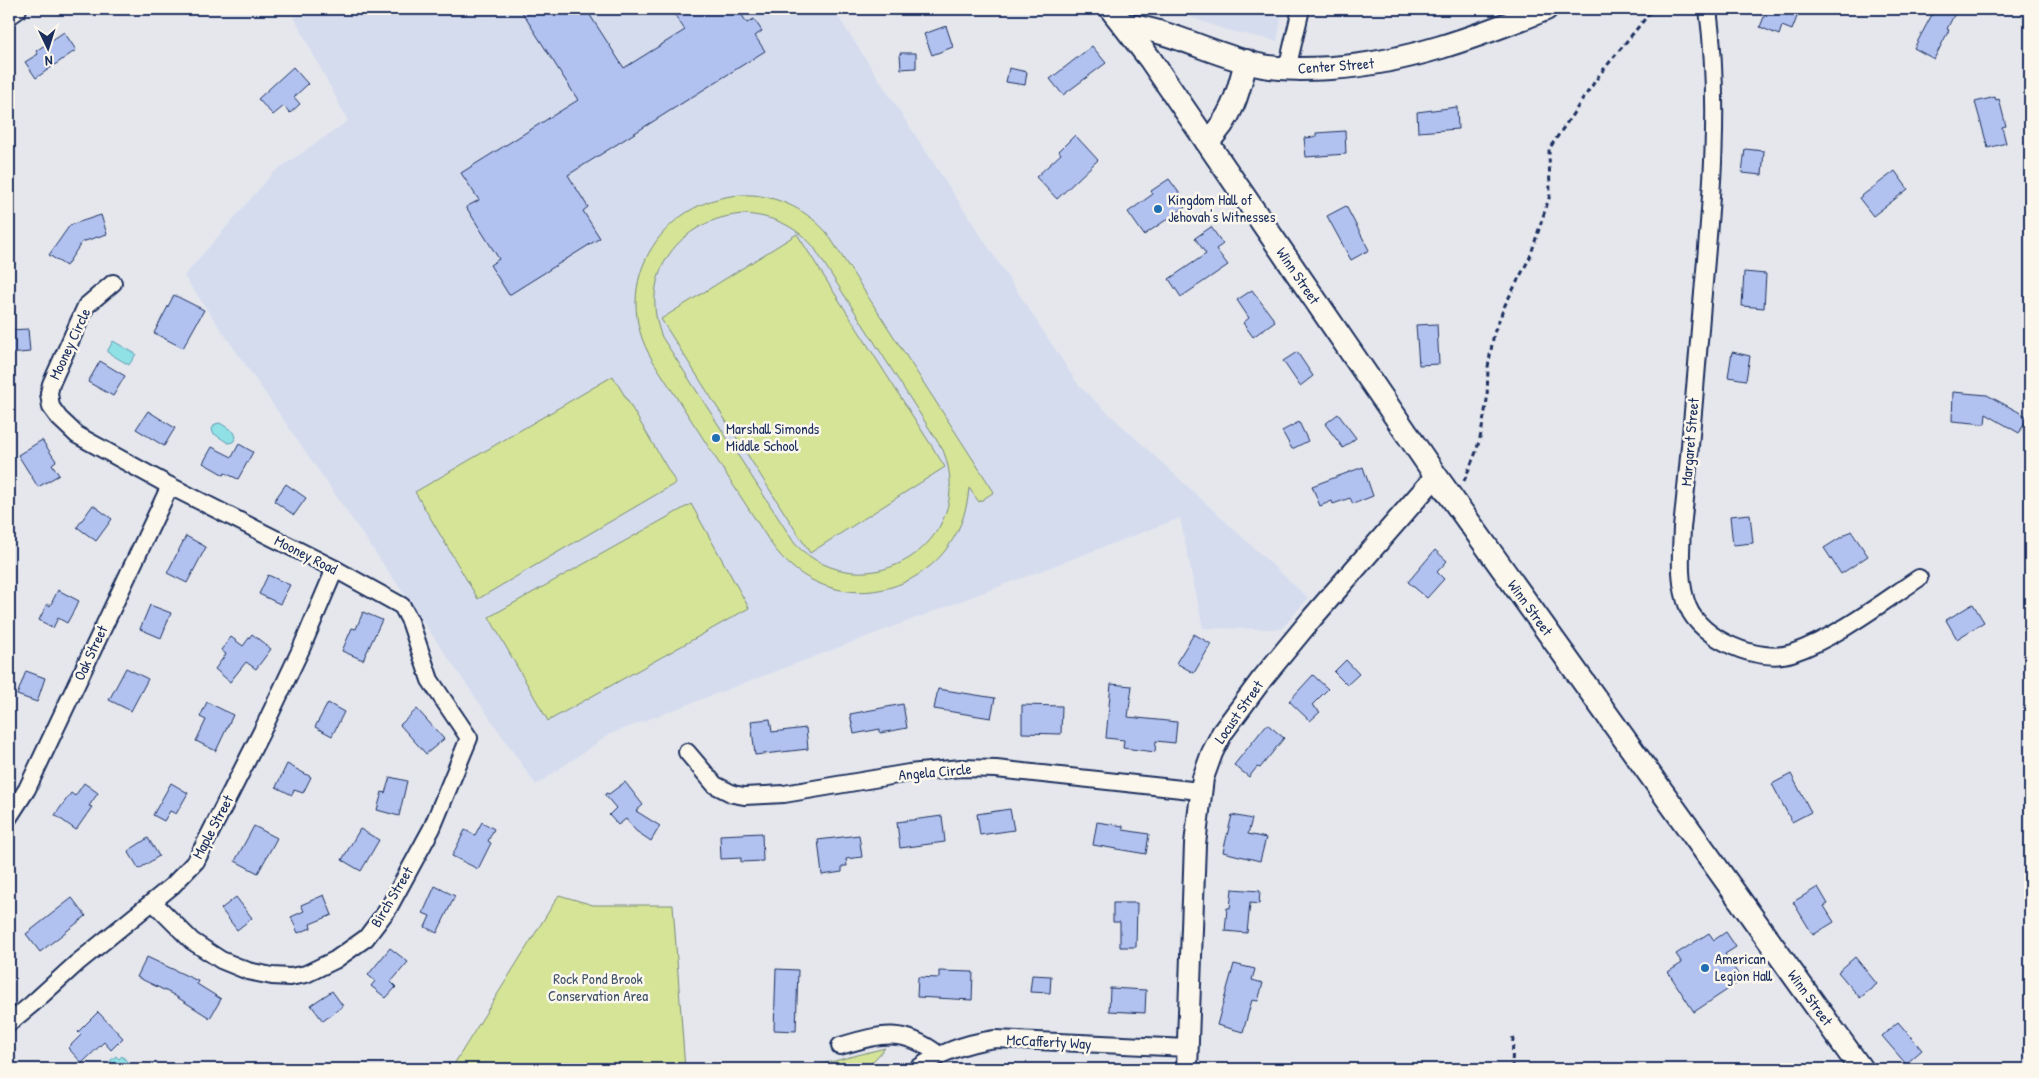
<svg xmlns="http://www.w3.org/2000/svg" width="2039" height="1078" font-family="'Patrick Hand',sans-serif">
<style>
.built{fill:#d5dcee}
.green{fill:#d5e497;stroke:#788a7a;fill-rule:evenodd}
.water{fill:#8fe1e5;stroke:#619aaf}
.building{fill:#b1c1f0;stroke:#1b2f5e}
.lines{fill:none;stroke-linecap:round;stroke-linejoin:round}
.minor-casing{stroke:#1b2f5e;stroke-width:20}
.tertiary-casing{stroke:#1b2f5e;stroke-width:24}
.secondary-casing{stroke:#1b2f5e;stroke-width:26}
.path{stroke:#1b2f5e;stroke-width:3;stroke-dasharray:5 4;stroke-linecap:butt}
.minor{stroke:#fbf7ec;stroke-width:16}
.tertiary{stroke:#fbf7ec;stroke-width:20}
.secondary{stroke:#fbf7ec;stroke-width:22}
.poi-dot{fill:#1f6fb2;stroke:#fbf7ec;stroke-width:2}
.labels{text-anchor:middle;stroke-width:5;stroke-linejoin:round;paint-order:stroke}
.street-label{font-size:15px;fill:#1b2f5e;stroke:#fbf7ec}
.poi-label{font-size:15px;fill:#1b2f5e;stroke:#fbf7ec;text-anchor:start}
.park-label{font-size:15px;fill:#405369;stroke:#fbf7ec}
</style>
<rect width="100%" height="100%" fill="#e5e7ed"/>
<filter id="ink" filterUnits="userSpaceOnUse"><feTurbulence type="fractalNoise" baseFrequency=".02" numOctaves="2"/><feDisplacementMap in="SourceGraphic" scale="10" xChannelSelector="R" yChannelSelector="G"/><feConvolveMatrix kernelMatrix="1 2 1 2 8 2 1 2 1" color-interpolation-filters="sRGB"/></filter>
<g filter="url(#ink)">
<g class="built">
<polygon points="290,9 833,9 1079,386 1308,598 1282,629 1203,628 1180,518 610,734 536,785 184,276 274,172 348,121"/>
<polygon points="1168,9 1283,9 1277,41 1226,30"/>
</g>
<g class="green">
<path d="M753 195C782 198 808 211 827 233L994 492 979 502 969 488C961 593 830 631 770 542L653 361C605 284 665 191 753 195ZM744 214C772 216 794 225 813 246L943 450C980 543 865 614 795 544L662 337C637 275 680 218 744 214Z"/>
<polygon points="797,234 945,467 810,553 661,319"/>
<polygon points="613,376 676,483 478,599 415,492"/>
<polygon points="691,504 749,608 548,721 489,617"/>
<polygon points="559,895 593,905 673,905 685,1069 451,1069"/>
<polygon points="885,1048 866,1069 803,1069"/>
</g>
<g class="water">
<polygon points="113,341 136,354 129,365 107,352"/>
<polygon points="220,423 234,432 236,437 233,442 228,443 213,433 212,429 215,424"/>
<polygon points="116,1056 119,1059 122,1056 134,1069 112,1069 110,1067 113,1064 110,1061"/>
</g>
<g class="building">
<polygon points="520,9 586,9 624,68 685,30 671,9 738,9 747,23 754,19 762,31 755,36 765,51 568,175 588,207 583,211 600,238 509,295 490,265 499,259 466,207 479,200 461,173 578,100"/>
<polygon points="1767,9 1800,9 1792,30 1782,26 1779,35 1760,27"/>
<polygon points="1935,9 1947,9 1955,13 1947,29 1949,30 1934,59 1914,48"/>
<polygon points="946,26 953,47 932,55 924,34"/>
<polygon points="64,32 76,50 36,78 25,62 38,54 36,51"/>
<polygon points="1092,46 1106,63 1063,95 1050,79"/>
<polygon points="900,53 916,53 916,68 901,69"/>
<polygon points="293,67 308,84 294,97 300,104 290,113 284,106 273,115 258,99"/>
<polygon points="1009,68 1027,72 1025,85 1006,82"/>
<polygon points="1995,97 1996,100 1999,99 2006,126 2002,127 2006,143 1988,148 1975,102"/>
<polygon points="1457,107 1458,129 1418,132 1417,112"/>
<polygon points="1345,131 1346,154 1306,157 1304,138 1316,137 1316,133"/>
<polygon points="1075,135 1098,160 1057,199 1036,177 1061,154 1059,151"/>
<polygon points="1745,149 1764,151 1762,175 1742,173"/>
<polygon points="1895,171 1908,189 1873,216 1859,198"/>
<polygon points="1169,179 1188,205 1144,235 1128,212 1153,194 1151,191"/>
<polygon points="1346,206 1369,250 1351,260 1327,216"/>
<polygon points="101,215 107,234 82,242 66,266 49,255 70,225"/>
<polygon points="1211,227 1223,244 1216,249 1228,265 1181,297 1169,279 1206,254 1195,238"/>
<polygon points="1744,272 1766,274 1764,308 1742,306"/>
<polygon points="1252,290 1275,321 1253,337 1243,323 1249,318 1237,300"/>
<polygon points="174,295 204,310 183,348 154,333"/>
<polygon points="1437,324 1439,364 1419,365 1416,325"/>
<polygon points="28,329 30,352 9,354 9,330"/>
<polygon points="1297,352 1313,376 1300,386 1283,361"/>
<polygon points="1732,352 1750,356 1746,380 1728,377"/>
<polygon points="100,361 125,376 113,396 88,382"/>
<polygon points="1953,392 1987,395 2028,417 2019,433 1986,414 1985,424 1952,421"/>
<polygon points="148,411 175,428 164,446 136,429"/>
<polygon points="1338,414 1356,438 1343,448 1325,424"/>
<polygon points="1299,422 1308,441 1292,449 1282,431"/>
<polygon points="42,440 56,461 52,464 59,475 38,487 18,455"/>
<polygon points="239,444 253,452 238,479 225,473 224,475 203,463 212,447 232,457"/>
<polygon points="1363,467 1373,496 1353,504 1350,498 1333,504 1332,501 1320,506 1312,486"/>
<polygon points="286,484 306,498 294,515 274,501"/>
<polygon points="93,505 112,519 96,541 77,527"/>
<polygon points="1750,514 1753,543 1733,545 1730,516"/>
<polygon points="1851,531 1868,556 1841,574 1824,548"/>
<polygon points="186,536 206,547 187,583 167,573"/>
<polygon points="1435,550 1447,561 1437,572 1444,579 1427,598 1408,582"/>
<polygon points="268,575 290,585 280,604 259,594"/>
<polygon points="58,590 79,601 67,623 58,618 53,628 39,620 47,604 50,606"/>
<polygon points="1973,604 1984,622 1957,639 1946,620"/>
<polygon points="150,605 171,613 161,638 140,629"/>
<polygon points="363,612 382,620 363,660 342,651 352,628 356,629"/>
<polygon points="252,634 271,649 256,669 246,662 230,682 215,669 226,654 221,650 231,637 243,646"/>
<polygon points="1194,634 1211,644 1194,673 1176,663"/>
<polygon points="1346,660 1359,674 1347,685 1334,672"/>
<polygon points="126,668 148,679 131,711 109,700"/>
<polygon points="26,671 45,678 37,702 17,695"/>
<polygon points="1313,675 1328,689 1312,705 1320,712 1310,721 1289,701"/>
<polygon points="1111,684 1132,686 1128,717 1177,722 1175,743 1156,741 1155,752 1123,748 1124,740 1106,738"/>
<polygon points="938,689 995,698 991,718 934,709"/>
<polygon points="207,702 233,715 216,751 196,741 206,720 200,717"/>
<polygon points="328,703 344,712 332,736 315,727"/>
<polygon points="903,704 907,728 880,733 880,729 854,734 850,714"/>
<polygon points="1022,705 1062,706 1061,734 1022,733"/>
<polygon points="417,709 444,739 426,754 400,725"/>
<polygon points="770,719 772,732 806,728 808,749 755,755 751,721"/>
<polygon points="1267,724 1284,738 1260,768 1257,767 1249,777 1234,765"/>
<polygon points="287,764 311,777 303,793 294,790 292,795 276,787"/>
<polygon points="1791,774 1811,812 1792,822 1772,784"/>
<polygon points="390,777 407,781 399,816 377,810 382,792 385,793"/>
<polygon points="625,782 643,805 636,811 660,826 651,841 636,831 626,819 618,825 609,815 616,808 605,795 606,793 609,794"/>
<polygon points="84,783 98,793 89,806 92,807 76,830 55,815 71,793 75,796"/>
<polygon points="171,783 188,793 176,814 170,811 164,821 153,815"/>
<polygon points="1010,809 1014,830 980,835 977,814"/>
<polygon points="1232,815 1252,819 1248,834 1266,838 1260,861 1223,852"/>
<polygon points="942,816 945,842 900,848 897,822"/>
<polygon points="482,822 494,829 488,841 491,843 478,869 452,856 465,830 475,835"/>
<polygon points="1097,822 1123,826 1123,830 1149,834 1146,854 1093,845"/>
<polygon points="254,826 277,838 258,873 235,861"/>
<polygon points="360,829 379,840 361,871 342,860"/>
<polygon points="762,833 763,861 741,862 741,858 721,859 720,835"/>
<polygon points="859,835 862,857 846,859 847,866 842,866 842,872 822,875 818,840"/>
<polygon points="148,838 159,856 139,869 128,851"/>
<polygon points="435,886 455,896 437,933 425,927 430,916 423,913"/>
<polygon points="1818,887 1828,904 1824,906 1834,922 1813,935 1793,902"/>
<polygon points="1232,889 1260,891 1259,904 1250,903 1247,933 1225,931 1227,908 1230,908"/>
<polygon points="324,895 332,915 310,924 311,928 298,933 291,917 304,911 301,905"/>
<polygon points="236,897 252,918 237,930 221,909"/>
<polygon points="72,898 86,916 40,952 26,934"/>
<polygon points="1113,903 1137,903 1136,947 1120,947 1120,922 1113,922"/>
<polygon points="1726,932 1736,947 1725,954 1742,980 1694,1012 1668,972 1682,963 1676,954 1709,933 1714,940"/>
<polygon points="390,948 408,962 391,982 396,987 386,998 371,986 375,981 368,975"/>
<polygon points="147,957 198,981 197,984 221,999 210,1018 172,994 137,977"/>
<polygon points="1855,957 1877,984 1860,998 1838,972"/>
<polygon points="1234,964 1255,969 1252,980 1263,983 1258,1001 1252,1000 1243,1032 1217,1025"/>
<polygon points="776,969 798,970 796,1031 774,1030"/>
<polygon points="939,971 973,972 972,1000 917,997 918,977 939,978"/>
<polygon points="1032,975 1051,976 1050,993 1030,992"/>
<polygon points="1110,988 1146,990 1145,1013 1109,1011"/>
<polygon points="332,991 343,1006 323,1021 311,1005"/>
<polygon points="98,1012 123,1038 111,1050 104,1042 82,1063 68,1048 81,1035 78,1032"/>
<polygon points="1898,1022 1922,1050 1906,1064 1882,1036"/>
</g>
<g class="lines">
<g class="minor-casing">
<g id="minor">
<path d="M1708 9C1721 107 1711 206 1702 304 1696 379 1690 453 1682 528 1681 554 1678 582 1688 607 1701 639 1759 664 1792 653 1836 638 1880 604 1919 578"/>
<polyline points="1287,69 1301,9"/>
<polyline points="113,283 86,306 51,384 49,393 51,407 59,418 77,435 170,486 335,569 402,606 410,621 430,680 469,738 432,828 388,909 366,938 335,960 306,974 290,977 272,976 248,971 221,960 192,941 153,902"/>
<polyline points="687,752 715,785 733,794 744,796 784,794 909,773 961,768 996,769 1200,791"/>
<polyline points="9,817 27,789 170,486"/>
<polyline points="9,1023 32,1004 77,963 172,886 196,861 264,727 301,649 335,569"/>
<path d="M840 1046C881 1034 903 1027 939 1055"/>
<path d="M917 1069C940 1052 967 1043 995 1039L1188 1048"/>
</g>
</g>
<g class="tertiary-casing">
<g id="tertiary">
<polyline points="9,14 16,9"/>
<polyline points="1187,1069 1195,844 1203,778 1212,753 1222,733 1262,679 1313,617 1436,476"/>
</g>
</g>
<g class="secondary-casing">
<g id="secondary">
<polyline points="1111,9 1150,59 1436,476 1861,1069"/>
<path d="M1125 25C1173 31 1215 56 1263 66 1285 70 1308 69 1331 68 1407 63 1476 37 1546 9"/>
<path d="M1207 142C1232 118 1238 94 1246 61"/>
</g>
</g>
<g class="path">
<polyline points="1464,481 1476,452 1481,434 1487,400 1488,367 1494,333 1505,305 1530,257 1550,195 1549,149 1600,74 1653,9"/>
<polyline points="1512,1069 1513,1037"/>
</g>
<use href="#minor" class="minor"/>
<use href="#tertiary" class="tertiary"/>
<use href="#secondary" class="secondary"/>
</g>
</g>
<g class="poi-dot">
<circle cx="1158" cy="209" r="5"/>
<circle cx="716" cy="438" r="5"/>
<circle cx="1705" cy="968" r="5"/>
</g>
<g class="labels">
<g class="street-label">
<text transform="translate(1336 66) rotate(-4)" y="5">Center Street</text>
<text transform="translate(1298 276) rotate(56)" y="5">Winn Street</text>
<text transform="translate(70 344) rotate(-65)" y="5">Mooney Circle</text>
<text transform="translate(1690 442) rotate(-85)" y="5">Margaret Street</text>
<text transform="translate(306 555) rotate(27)" y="5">Mooney Road</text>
<text transform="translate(1530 608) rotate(54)" y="5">Winn Street</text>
<text transform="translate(91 653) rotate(-65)" y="5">Oak Street</text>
<text transform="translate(1239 712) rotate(-55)" y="5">Locust Street</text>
<text transform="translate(935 772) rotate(-5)" y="5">Angela Circle</text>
<text transform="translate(213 827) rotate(-62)" y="5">Maple Street</text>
<text transform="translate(392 897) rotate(-59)" y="5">Birch Street</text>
<text transform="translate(1810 998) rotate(54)" y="5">Winn Street</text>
<text transform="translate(1049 1042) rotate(3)" y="5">McCafferty Way</text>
</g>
<g class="poi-label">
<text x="1168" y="205">Kingdom Hall of<tspan x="1168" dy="17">Jehovah's Witnesses</tspan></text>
<text x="726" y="434">Marshall Simonds<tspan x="726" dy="17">Middle School</tspan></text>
<text x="1715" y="964">American<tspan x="1715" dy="17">Legion Hall</tspan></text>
</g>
<g class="park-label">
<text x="598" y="984">Rock Pond Brook<tspan x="598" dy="17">Conservation Area</tspan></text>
</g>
</g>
<rect width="2039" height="1078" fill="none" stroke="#fbf7ec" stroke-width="30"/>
<rect x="15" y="15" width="2009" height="1048" fill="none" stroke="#1b2f5e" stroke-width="2" filter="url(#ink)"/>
<g transform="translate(48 48) rotate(176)" stroke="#fbf7ec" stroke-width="4" paint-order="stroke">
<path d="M0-4L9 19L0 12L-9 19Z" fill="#1b2f5e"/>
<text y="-8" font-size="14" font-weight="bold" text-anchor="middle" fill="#1b2f5e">N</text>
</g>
</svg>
